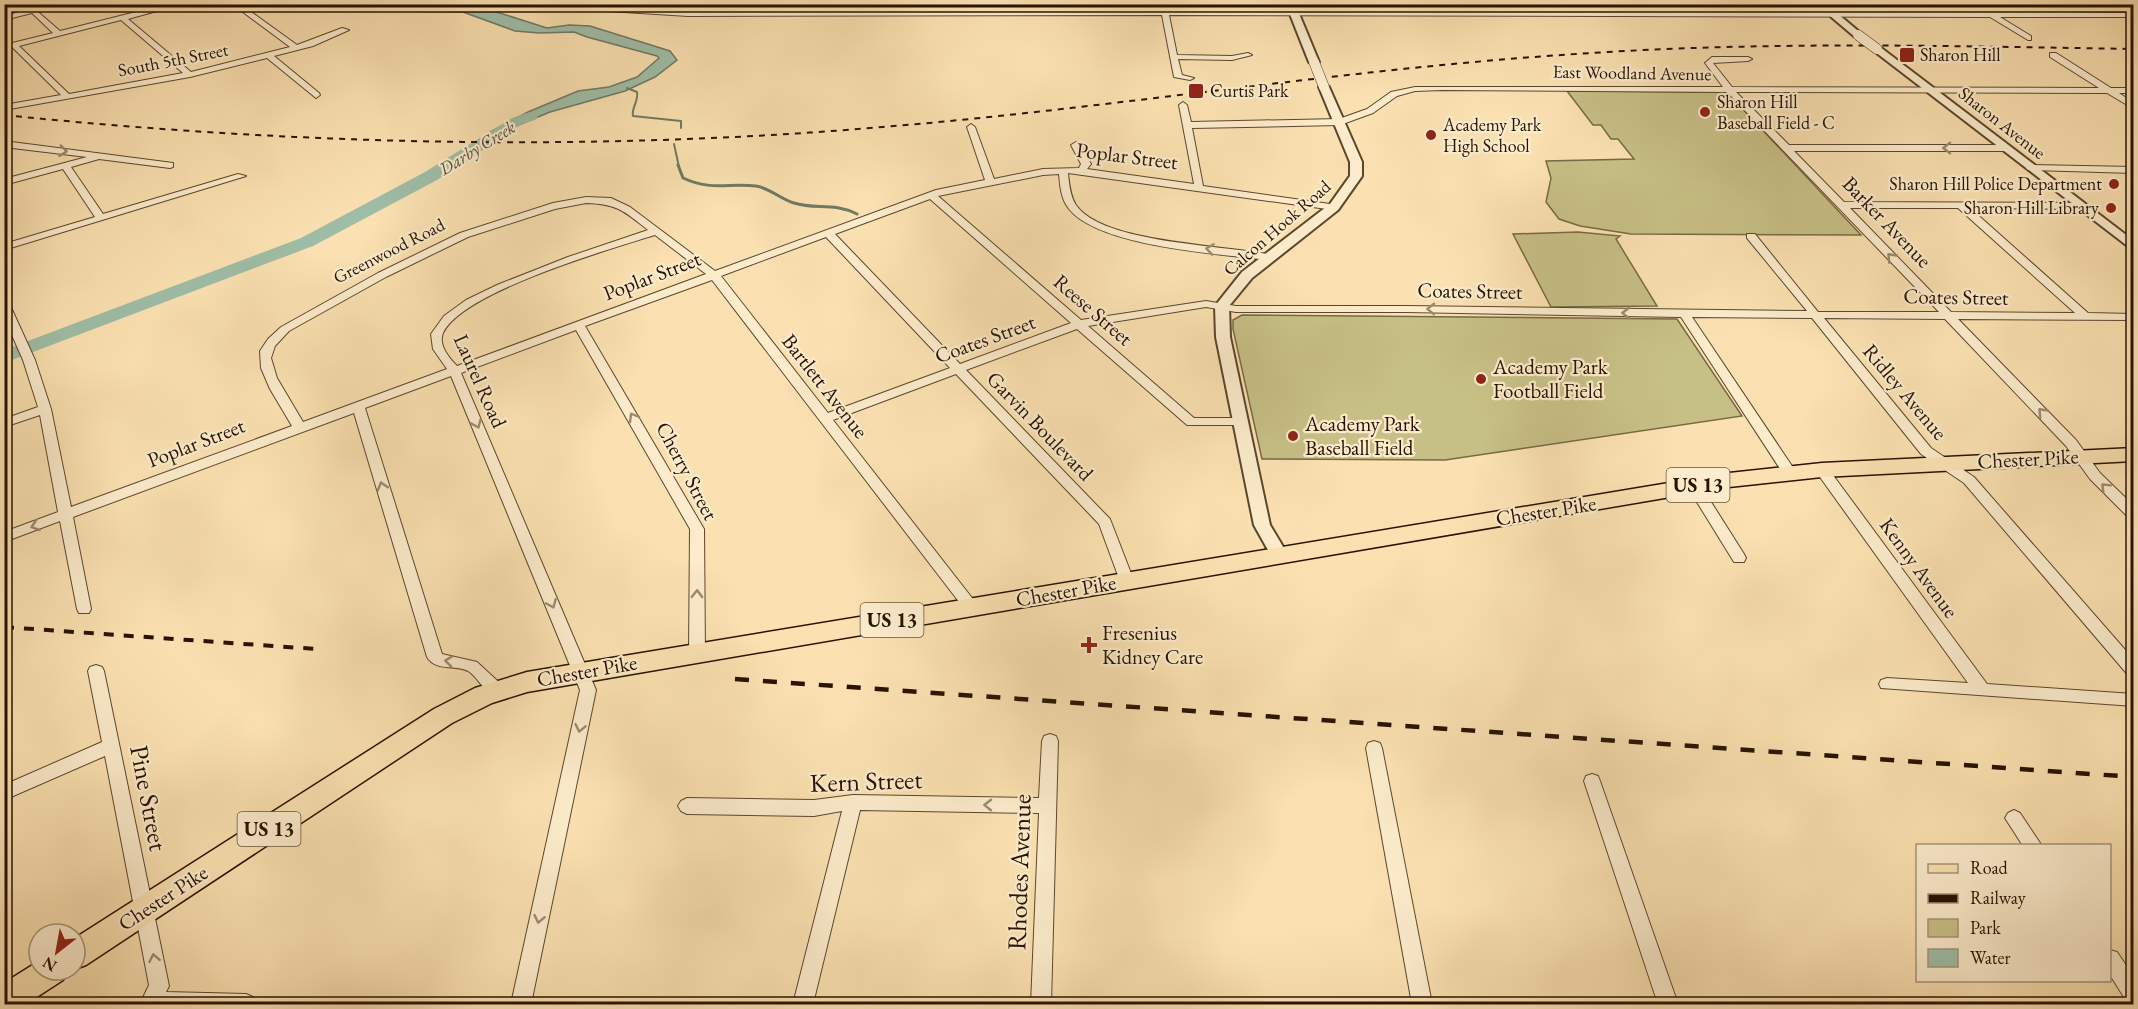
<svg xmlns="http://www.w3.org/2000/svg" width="2138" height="1009" font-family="'EB Garamond',serif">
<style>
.green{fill:#c7c086;stroke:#776a43;stroke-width:1.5}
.water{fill:#9fbea7;stroke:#6f7a64;stroke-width:1.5}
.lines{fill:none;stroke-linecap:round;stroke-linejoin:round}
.shore{stroke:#636854;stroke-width:1.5}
.stream-far1{stroke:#6f7a64;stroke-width:2}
.stream{stroke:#6f7a64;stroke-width:3}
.river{fill:#9fbea7;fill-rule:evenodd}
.minor-casing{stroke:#5c462c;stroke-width:2}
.tertiary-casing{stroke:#5c462c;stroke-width:4}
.primary-casing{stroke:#271300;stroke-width:3}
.minor{fill:#fceccc;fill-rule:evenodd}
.tertiary{fill:#fceccc;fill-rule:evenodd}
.primary{fill:#fbe1b1;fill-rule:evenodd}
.rail-far2{stroke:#271300;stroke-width:2;stroke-dasharray:6 6;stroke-linecap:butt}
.rail-far1{stroke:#271300;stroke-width:4;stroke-dasharray:10 10;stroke-linecap:butt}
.rail{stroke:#271300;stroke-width:4.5;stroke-dasharray:14 14;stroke-linecap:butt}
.tertiary-bridge-casing{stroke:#5c462c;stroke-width:11;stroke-linecap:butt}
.tertiary-bridge{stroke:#fceccc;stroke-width:10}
.oneway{stroke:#9c8a70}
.poi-dot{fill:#8f2418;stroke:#fceccc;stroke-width:2}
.labels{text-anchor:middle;stroke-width:4.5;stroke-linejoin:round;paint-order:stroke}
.far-poi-label{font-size:18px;fill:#271300;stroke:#fceccc;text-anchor:start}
.far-street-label{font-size:18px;fill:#271300;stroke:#fceccc}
.far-water-label{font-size:18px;font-style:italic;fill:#514f3a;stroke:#fceccc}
.shield{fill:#fceccc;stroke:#67543d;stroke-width:1.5}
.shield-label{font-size:20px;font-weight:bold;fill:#271300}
.street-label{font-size:21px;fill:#271300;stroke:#fceccc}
.poi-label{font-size:21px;fill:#271300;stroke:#fceccc;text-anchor:start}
.near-street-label{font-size:26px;fill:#271300;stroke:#fceccc}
</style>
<rect width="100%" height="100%" fill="#fbe1b1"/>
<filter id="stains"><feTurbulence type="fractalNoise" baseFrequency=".00333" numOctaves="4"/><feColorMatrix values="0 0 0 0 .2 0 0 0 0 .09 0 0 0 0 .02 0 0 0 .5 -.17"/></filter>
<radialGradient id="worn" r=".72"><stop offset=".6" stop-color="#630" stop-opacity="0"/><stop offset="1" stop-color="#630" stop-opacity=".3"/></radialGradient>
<g class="green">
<polygon points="1567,91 1727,92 1861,235 1631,234 1580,226 1559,219 1546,202 1551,178 1546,161 1634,159 1618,139 1611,139 1601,125 1593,125"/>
<polygon points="1578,232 1620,236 1616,239 1657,306 1551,307 1513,234"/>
<polygon points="1242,315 1677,319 1742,416 1445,460 1262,459 1233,329 1233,320"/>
</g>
<polygon class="water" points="437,4 484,8 547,28 569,25 590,26 670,51 677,60 655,77 625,91 550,112 504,131 490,132 528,112 578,91 609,87 637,77 659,58 657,56 587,37 574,32 539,33 515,31 463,12 379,11 339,5"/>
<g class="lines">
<polyline class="shore" points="378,4 469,7 472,4"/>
<g class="stream-far1">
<path d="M627 88 637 92C639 101 631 108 633 116L681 121V128"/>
<polyline points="674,144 679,167"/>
</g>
<path class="stream" d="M678 165 683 178C711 191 727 183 756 186 770 188 780 199 794 203 816 210 833 202 857 214"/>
<polygon class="river" points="530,112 538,117 535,120 522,124 437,180 313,246 4,363 4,350 301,238 425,172 512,118"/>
<g class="minor-casing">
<g id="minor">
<path d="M25 4H31L35 8 49 4H63L38 12 60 31 168 4H182L128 19 191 72 290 47 232 4H240L297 45 342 28 349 30 313 46 274 56 319 93 320 95 316 98 267 58 190 77 4 110V105L61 95 12 47 4 49V45L53 33 32 13 4 20V16L28 10ZM121 20 183 73 69 94 19 46Z"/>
<polygon points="591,4 688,12 1989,11 2134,13 2134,17 2000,17 2031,36 2031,40 2028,40 1990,17 1169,15 1177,55 1232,56 1248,53 1252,55 1232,60 1178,59 1182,75 1194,78 1190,80 1174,77 1162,15 688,16 608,11"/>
<path d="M2050 53H2056L2111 88H2134V93H2119L2134 103V109L2107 93 1736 92 1789 145H2006L2011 148 2006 151H1794L1844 202 2080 203 2085 206 2080 209 1970 208 2088 313 2134 314V320L1958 319 2076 440 2100 473 2134 506V520L2129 518 2090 479 2066 446 1945 319 1824 318 1931 448 1974 477 2134 660V677L2128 675 1964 483 1921 454 1812 318 1692 317 1796 472 1789 476 1784 475 1681 317 1406 312H1236L1206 307 1088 326 1194 418H1245L1247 421 1245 424 1241 425H1187L1077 329 966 370 1110 519 1134 581 1132 585H1122L1120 581 1099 524 956 374 833 420 976 603 978 607 976 611H966L712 280 585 326 704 529 705 653 702 657 697 659 692 657 689 653 690 529 576 330 461 373 596 690 531 1004H511L580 690 451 376 365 408 442 654 477 662 503 686 505 690 503 694C486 700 480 678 468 671 455 664 436 672 427 657L354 413 73 517 91 609 89 613H79L77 609 60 521 4 542V532L58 512 40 415 4 427V419L38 407 23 360 4 317V300L9 303 35 360 51 409 71 507 292 426 270 389 261 368 260 351 268 339 281 327 378 273 460 233 553 203 586 197 611 198 630 207 715 271 936 190 985 180 967 127 971 124 975 127 994 179 1043 169 1079 168 1081 164 1071 145 1076 142 1081 145 1091 164 1087 169 1194 184 1179 105 1183 102 1187 105 1191 122 1339 119 1367 109 1391 92 1415 87H1723L1705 63 1712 57H1748L1752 59 1748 61 1713 63 1732 87 2099 88 2050 57ZM1442 90 1727 92 1939 312H1818L1755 234H1747V238L1807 311 1406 306H1236L1206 301 1081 320 938 196 1043 175 1059 174C1060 186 1061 199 1069 209 1099 247 1221 254 1268 260L1272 259V255C1227 245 1103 244 1076 205 1070 196 1069 183 1068 173L1334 210 1337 209V205L1203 186 1192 128 1340 125 1373 113 1397 96 1415 91ZM930 199 1071 323 960 364 835 234ZM586 203C618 204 624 211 648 230L568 257 497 285 466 300 444 316 431 334 433 349 447 369 303 422 277 378 271 358 275 346 289 331 386 277 468 237 555 209ZM1850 208H1958L2075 313 1951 312ZM655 235 706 274 457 366C449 358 438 345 443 333 462 292 610 249 655 235ZM826 237 950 368 828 413 721 276Z"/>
<polygon points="4,141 173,163 173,167 170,168 99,159 71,167 103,214 238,174 246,176 4,250 4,244 95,217 63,169 4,185 4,179 87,157 4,147"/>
<polygon points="2031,165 2134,167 2134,173 2028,170 2026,168"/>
<polygon points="1822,466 1827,467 1987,684 2134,694 2134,706 1881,688 1879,684 1881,680 1887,678 1968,683 1817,473 1815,470"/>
<polygon points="1694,482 1699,483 1744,554 1746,558 1744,562 1734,562 1687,486"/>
<polygon points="96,665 102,667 104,671 169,986 166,992 246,994 253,997 256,1004 140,1004 149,985 105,756 4,800 4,785 102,742 88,671 90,667"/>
<polygon points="1050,734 1056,736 1058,741 1051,1004 1031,1004 1039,813 860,810 813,1004 793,1004 842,811 814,816 687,814 681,811 678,806 681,801 687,798 814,800 853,795 1039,798 1042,741 1044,736"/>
<polygon points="1374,741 1380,743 1382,748 1432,1004 1412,1004 1366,748 1368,743"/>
<polygon points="1592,774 1598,776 1600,781 1678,1004 1658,1004 1584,781 1586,776"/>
<polygon points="2014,810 2020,813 2042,846 2023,846 2005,818 2008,813"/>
<polygon points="2110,950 2117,952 2134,977 2134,1004 2127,1002 2110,975"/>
</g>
</g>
<g class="tertiary-casing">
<g id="tertiary">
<polygon points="1286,4 1295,4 1319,62 1317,64 1309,62"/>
<polygon points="1816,4 1826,4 1863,35 1855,37"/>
<polygon points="1874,47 1880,47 2134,241 2134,251 1874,51"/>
<polygon points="1324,84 1329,87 1362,162 1362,176 1338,210 1252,278 1229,306 1230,337 1270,525 1288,555 1285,559 1279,561 1273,559 1254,525 1216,337 1215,306 1242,272 1330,204 1350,176 1350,162 1319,87"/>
</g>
</g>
<g class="primary-casing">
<g id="primary">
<polygon points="2134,448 2134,461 1822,477 1729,487 527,692 492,703 452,723 86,965 75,969 75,938 434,709 475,688 527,672 1729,473 1822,463"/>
<polygon points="39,961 39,970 67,970 63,980 26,1004 4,1004 4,983"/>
</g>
</g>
<use href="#minor" class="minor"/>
<use href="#tertiary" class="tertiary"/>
<use href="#primary" class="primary"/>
<path class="rail-far2" d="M4 115C296 145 590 152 883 127 1114 108 1344 69 1576 54 1762 41 1948 46 2134 49"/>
<polyline class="rail-far1" points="4,627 316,649"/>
<polyline class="rail" points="735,679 2134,777"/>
<g class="tertiary-bridge-casing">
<g id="tertiary-bridge">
<polyline points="1858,35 1877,49"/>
<polyline points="1314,62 1324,87"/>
</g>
</g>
<use href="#tertiary-bridge" class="tertiary-bridge"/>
</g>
<defs><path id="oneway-chevron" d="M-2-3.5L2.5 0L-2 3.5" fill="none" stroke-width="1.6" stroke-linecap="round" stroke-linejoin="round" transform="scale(1.5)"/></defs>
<g class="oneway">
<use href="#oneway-chevron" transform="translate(1947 148) rotate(-180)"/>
<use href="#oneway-chevron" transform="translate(63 151) rotate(7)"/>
<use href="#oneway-chevron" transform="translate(1210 249) rotate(-172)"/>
<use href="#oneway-chevron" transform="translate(1891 257) rotate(-134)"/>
<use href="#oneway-chevron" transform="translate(1431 309) rotate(-179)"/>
<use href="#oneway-chevron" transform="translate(1626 313) rotate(-179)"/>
<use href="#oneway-chevron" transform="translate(2042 412) rotate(-134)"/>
<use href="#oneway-chevron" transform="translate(633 417) rotate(-120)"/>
<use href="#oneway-chevron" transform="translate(477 424) rotate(67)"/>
<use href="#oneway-chevron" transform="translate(382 486) rotate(-107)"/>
<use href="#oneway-chevron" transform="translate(2105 487) rotate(-135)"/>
<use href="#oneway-chevron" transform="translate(35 526) rotate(161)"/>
<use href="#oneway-chevron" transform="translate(697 594) rotate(-89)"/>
<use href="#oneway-chevron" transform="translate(552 604) rotate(67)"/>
<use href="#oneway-chevron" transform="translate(449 661) rotate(-173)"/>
<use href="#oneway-chevron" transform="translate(580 728) rotate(102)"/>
<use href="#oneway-chevron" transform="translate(988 805) rotate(-179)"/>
<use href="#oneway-chevron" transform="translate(539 919) rotate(102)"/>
<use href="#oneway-chevron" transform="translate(154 958) rotate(-101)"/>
</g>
<g class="poi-dot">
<rect x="1899" y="47" width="16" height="16" rx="3"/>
<rect x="1188" y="83" width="16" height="16" rx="3"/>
<circle cx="1705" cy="112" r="6"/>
<circle cx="1431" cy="135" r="6"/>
<circle cx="2114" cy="184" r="6"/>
<circle cx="2111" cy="208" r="6"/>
<circle cx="1481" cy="379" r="6"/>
<circle cx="1293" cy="436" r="6"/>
<path d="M1086 636h6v6h6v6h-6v6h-6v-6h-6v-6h6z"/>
</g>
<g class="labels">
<g class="far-poi-label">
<text x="1920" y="61">Sharon Hill</text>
<text x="1210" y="97">Curtis Park</text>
<text x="1717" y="108">Sharon Hill<tspan x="1717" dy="21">Baseball Field - C</tspan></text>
<text x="1443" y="131">Academy Park<tspan x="1443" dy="21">High School</tspan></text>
<text x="2102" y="190" text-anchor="end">Sharon Hill Police Department</text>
<text x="2099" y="214" text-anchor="end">Sharon Hill Library</text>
</g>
<g class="far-street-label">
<text transform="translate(173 60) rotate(-11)" y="6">South 5th Street</text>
<text transform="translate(1632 73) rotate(1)" y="6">East Woodland Avenue</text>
<text transform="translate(2002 123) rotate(38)" y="6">Sharon Avenue</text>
<text transform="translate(1277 228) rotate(-41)" y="6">Calcon Hook Road</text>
<text transform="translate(389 251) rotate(-27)" y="6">Greenwood Road</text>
</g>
<g class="far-water-label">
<text transform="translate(477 148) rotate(-32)" y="6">Darby Creek</text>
</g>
<g class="shield">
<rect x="1666.5" y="468" width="63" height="34" rx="4.5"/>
<rect x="860.5" y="603" width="63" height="34" rx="4.5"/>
<rect x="237.5" y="812" width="63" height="34" rx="4.5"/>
</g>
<g class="shield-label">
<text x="1698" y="492">US 13</text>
<text x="892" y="627">US 13</text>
<text x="269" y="836">US 13</text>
</g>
<g class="street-label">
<text transform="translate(1127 156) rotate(7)" y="7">Poplar Street</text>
<text transform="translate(1887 222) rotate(46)" y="7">Barker Avenue</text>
<text transform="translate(652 276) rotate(-21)" y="7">Poplar Street</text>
<text transform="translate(1470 291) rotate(1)" y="7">Coates Street</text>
<text transform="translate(1956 297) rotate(1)" y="7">Coates Street</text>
<text transform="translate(1093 310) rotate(41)" y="7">Reese Street</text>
<text transform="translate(985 339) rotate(-20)" y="7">Coates Street</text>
<text transform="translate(480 381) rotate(66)" y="7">Laurel Road</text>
<text transform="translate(825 386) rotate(52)" y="7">Bartlett Avenue</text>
<text transform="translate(1905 392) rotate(50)" y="7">Ridley Avenue</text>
<text transform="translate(1040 426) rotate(46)" y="7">Garvin Boulevard</text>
<text transform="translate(196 443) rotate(-21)" y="7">Poplar Street</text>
<text transform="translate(2028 459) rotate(-3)" y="7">Chester Pike</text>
<text transform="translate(687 471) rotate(62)" y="7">Cherry Street</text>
<text transform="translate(1546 511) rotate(-9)" y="7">Chester Pike</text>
<text transform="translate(1919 568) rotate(54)" y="7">Kenny Avenue</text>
<text transform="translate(1066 591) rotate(-10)" y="7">Chester Pike</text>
<text transform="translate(587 671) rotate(-10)" y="7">Chester Pike</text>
<text transform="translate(163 898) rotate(-33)" y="7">Chester Pike</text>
</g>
<g class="poi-label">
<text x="1493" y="374">Academy Park<tspan x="1493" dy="24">Football Field</tspan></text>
<text x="1305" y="431">Academy Park<tspan x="1305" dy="24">Baseball Field</tspan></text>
<text x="1102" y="640">Fresenius<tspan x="1102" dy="24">Kidney Care</tspan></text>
</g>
<g class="near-street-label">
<text transform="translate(866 781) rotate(-2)" y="9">Kern Street</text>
<text transform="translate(149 798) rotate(79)" y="9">Pine Street</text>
<text transform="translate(1019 872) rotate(-88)" y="9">Rhodes Avenue</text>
</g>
</g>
<rect width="2138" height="1009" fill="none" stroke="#fbe1b1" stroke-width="24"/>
<rect x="6" y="6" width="2126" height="997" fill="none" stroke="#271300" stroke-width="3"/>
<rect x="12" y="12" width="2114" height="985" fill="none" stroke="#271300" stroke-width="1.5"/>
<rect x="1916" y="844" width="195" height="138" fill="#fceccc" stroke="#a7957a" stroke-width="1.5"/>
<rect x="1928" y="864" width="30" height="9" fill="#fbe1b1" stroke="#a7957a" stroke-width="1.5"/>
<text x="1970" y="874" font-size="18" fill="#271300">Road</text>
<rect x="1928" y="894" width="30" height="9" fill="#271300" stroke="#a7957a" stroke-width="1.5"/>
<text x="1970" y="904" font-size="18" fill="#271300">Railway</text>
<rect x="1928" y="919" width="30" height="18" fill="#c7c086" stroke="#a7957a" stroke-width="1.5"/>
<text x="1970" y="934" font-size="18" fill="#271300">Park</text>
<rect x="1928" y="949" width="30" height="18" fill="#9fbea7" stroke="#a7957a" stroke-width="1.5"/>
<text x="1970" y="964" font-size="18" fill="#271300">Water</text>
<g transform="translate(57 952) rotate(211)"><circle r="28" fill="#fceccc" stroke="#a7957a" stroke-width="1.5"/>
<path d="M0-4.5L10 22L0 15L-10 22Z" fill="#8f2418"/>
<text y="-9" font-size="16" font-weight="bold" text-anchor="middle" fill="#271300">N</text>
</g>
<rect width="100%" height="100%" filter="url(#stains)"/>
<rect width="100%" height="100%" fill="url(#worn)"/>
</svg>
